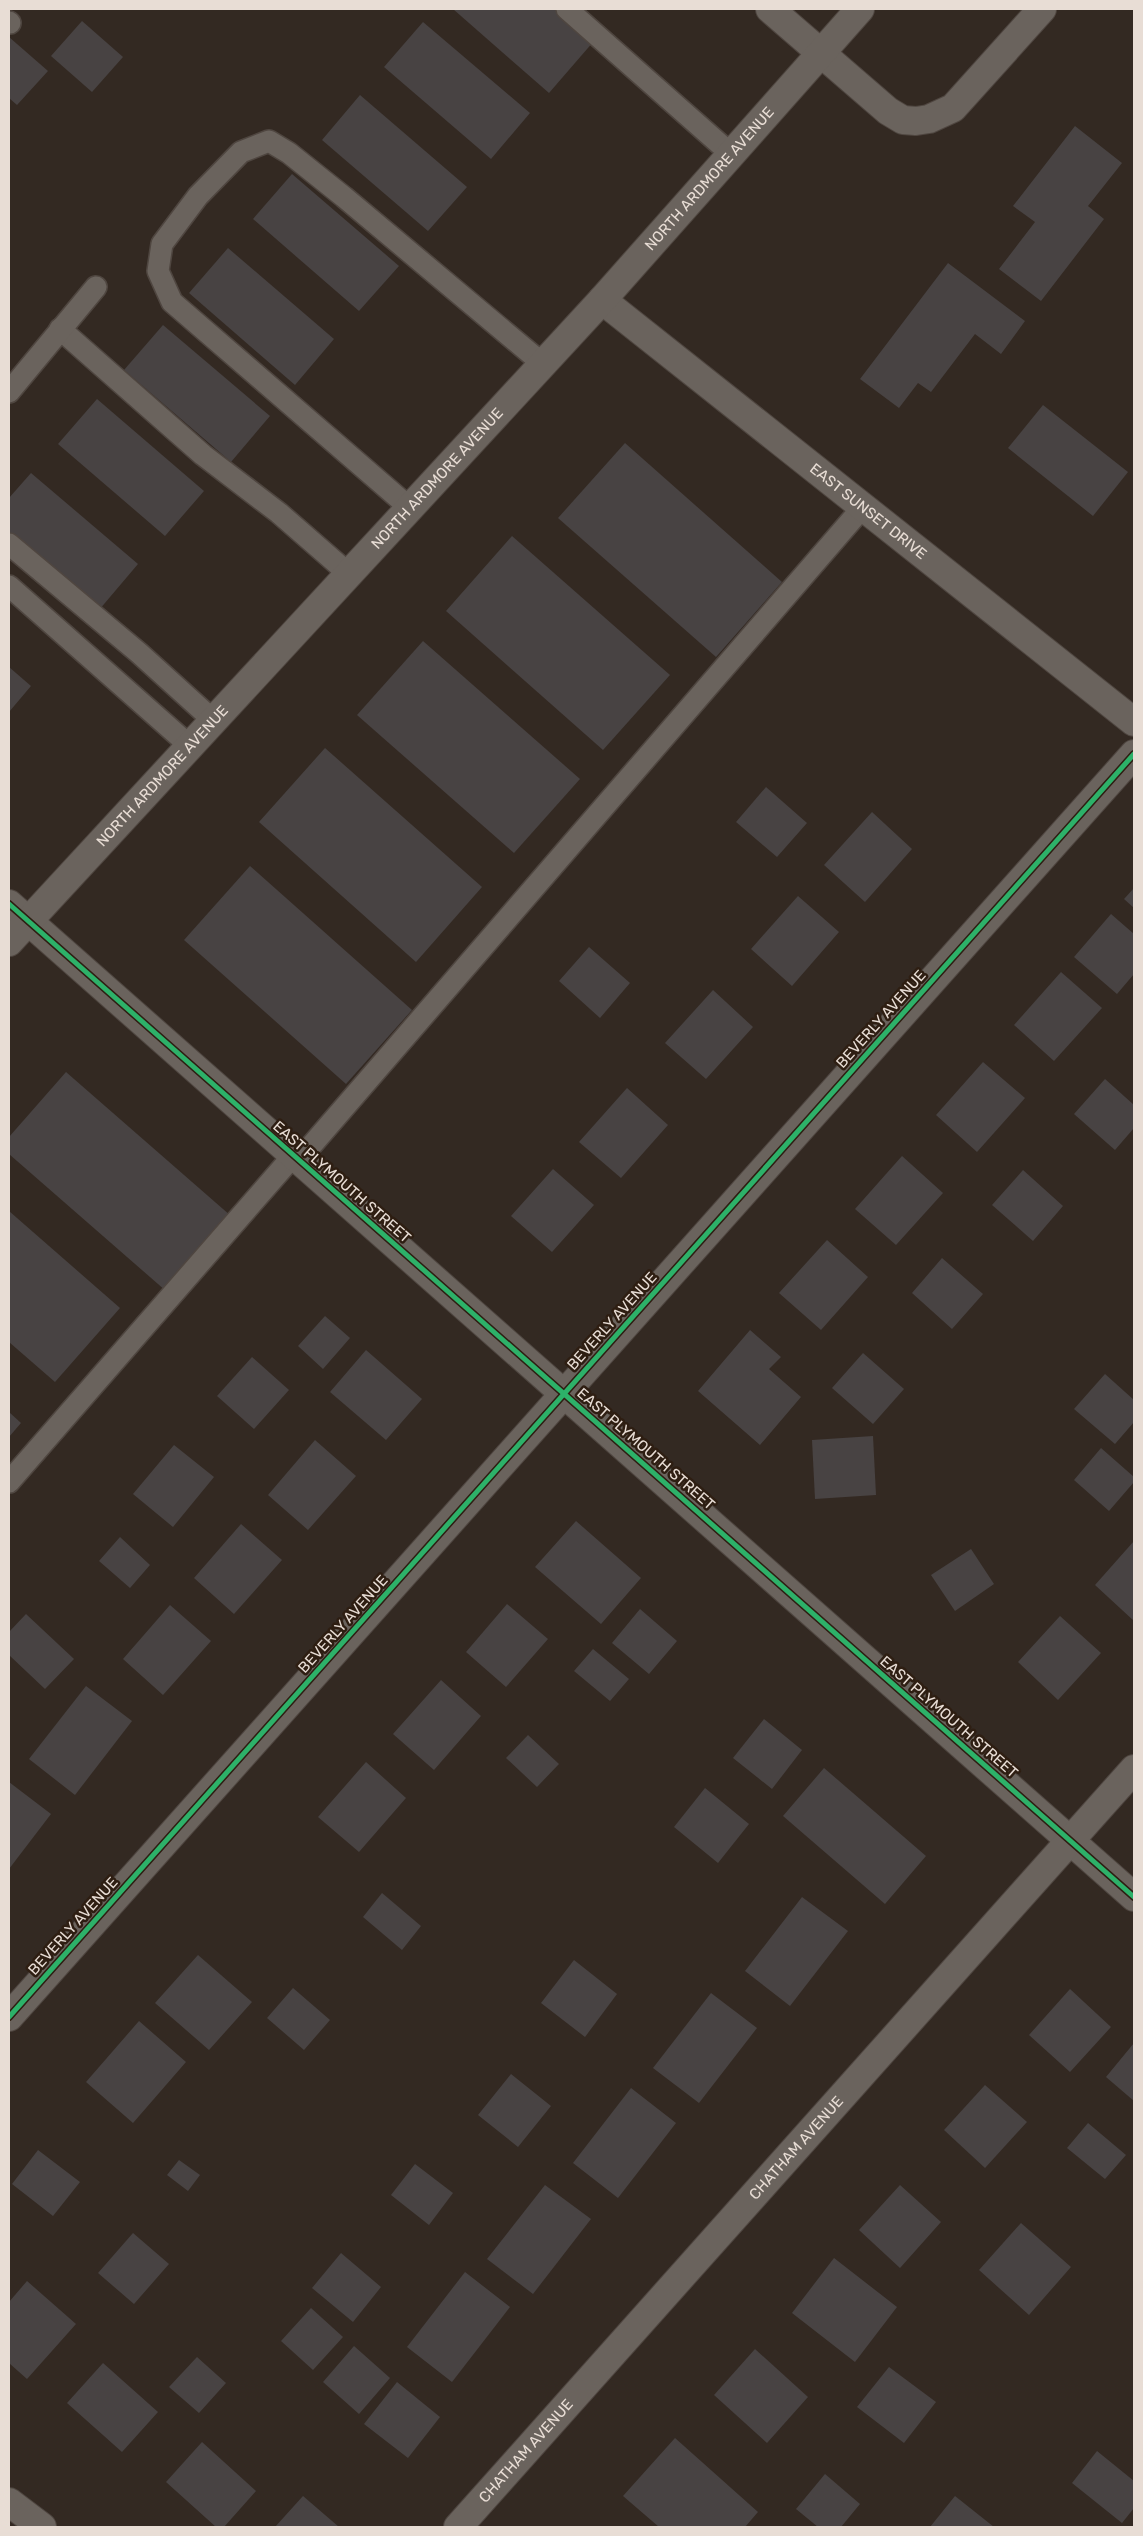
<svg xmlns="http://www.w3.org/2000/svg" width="1143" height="2536" font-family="Rubik,sans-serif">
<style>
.building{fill:#484343}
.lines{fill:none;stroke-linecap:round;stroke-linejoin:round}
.lane-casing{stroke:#4f4640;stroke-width:24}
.street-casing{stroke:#4f4640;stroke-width:30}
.lane{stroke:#6a635d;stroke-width:21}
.street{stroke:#6a635d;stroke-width:28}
.cycleway-casing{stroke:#2e1e12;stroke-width:8}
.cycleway{stroke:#2db169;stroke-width:5}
.labels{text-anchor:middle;stroke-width:5;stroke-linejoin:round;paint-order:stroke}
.street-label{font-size:15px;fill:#e8ddd5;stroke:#2e1e12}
</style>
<rect width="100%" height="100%" fill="#332922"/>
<g class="building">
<polygon points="453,9 557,9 594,41 549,93"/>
<polygon points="82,21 123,57 92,92 51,56"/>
<polygon points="423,22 530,113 491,159 384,67"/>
<polygon points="9,37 48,71 17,105 9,98"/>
<polygon points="360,95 467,187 428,231 322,140"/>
<polygon points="1075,126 1122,163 1088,206 1104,219 1041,301 999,269 1035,222 1013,206"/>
<polygon points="292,174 399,266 359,311 253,219"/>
<polygon points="228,248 334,339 295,385 189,293"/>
<polygon points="948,263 1025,321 1001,354 975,334 931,392 918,383 899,408 860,379"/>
<polygon points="163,325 270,416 231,462 124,370"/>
<polygon points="97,399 204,491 165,536 58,444"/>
<polygon points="1043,405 1128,472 1093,516 1008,448"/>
<polygon points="625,443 782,582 716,657 558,518"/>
<polygon points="31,473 138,564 99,610 9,533 9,498"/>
<polygon points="512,536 670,675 603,750 446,611"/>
<polygon points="423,641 580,779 514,853 357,715"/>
<polygon points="9,667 31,686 9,712"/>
<polygon points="325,748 482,887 416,962 259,822"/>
<polygon points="766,787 807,823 777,857 736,822"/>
<polygon points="872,812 912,849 865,902 824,865"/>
<polygon points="250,866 412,1010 346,1084 184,940"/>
<polygon points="1134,888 1134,908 1124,899"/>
<polygon points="798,896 839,932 792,986 751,949"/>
<polygon points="1111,914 1134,934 1134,974 1117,994 1074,957"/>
<polygon points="589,947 630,983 600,1018 559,981"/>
<polygon points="1061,972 1102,1008 1054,1061 1014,1025"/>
<polygon points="713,990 753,1027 706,1079 665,1043"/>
<polygon points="983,1062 1025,1098 977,1152 936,1115"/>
<polygon points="66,1072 231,1216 166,1291 9,1154 9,1137"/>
<polygon points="1105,1079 1134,1105 1134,1128 1115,1150 1074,1114"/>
<polygon points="627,1088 668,1125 621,1178 579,1142"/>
<polygon points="902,1156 943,1193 896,1245 855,1209"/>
<polygon points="553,1169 594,1205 552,1252 511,1216"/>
<polygon points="1023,1170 1063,1206 1033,1241 992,1205"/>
<polygon points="9,1211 120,1308 55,1382 9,1342"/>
<polygon points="827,1240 868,1277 821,1330 779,1293"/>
<polygon points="942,1258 983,1294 952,1329 912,1293"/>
<polygon points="325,1316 350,1338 323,1369 298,1346"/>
<polygon points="750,1330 781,1357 769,1369 801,1397 760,1445 698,1391"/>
<polygon points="366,1350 422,1399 386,1440 330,1392"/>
<polygon points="863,1353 904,1389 873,1424 832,1388"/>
<polygon points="252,1357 289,1390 254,1429 217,1396"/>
<polygon points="1105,1374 1134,1400 1134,1422 1115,1444 1074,1409"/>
<polygon points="9,1412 21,1423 9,1437"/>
<polygon points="873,1436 876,1495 815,1499 812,1440"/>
<polygon points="315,1440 356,1476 308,1530 268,1495"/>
<polygon points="174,1445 214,1477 173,1527 133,1494"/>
<polygon points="1101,1448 1134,1477 1134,1482 1109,1511 1074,1480"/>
<polygon points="576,1521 641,1578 601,1624 535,1567"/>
<polygon points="241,1524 282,1560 234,1614 194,1578"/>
<polygon points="120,1537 150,1565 130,1588 99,1561"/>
<polygon points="1134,1541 1134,1621 1095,1585"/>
<polygon points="971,1549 994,1584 955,1611 931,1575"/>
<polygon points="507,1604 548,1639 506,1687 466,1652"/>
<polygon points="170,1605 211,1641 163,1695 123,1659"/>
<polygon points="640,1609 677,1641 649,1674 612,1643"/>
<polygon points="26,1614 74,1659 45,1689 9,1655 9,1632"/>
<polygon points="1060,1616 1101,1653 1058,1700 1018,1662"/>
<polygon points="593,1649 629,1679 610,1701 574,1671"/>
<polygon points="441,1680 481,1716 434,1770 393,1734"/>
<polygon points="86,1686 132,1721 75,1795 29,1759"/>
<polygon points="764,1719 802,1750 772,1789 733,1758"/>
<polygon points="528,1735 559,1764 537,1787 506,1758"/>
<polygon points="366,1762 406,1798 359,1852 318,1817"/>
<polygon points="824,1768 926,1856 885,1904 783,1816"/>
<polygon points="9,1782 51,1814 9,1869"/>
<polygon points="705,1788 749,1824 718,1863 674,1827"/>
<polygon points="382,1893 421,1926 402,1950 363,1917"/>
<polygon points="802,1897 848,1931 790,2006 745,1971"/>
<polygon points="198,1955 252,2002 209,2050 155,2003"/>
<polygon points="574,1960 617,1994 585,2037 541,2003"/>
<polygon points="293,1988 330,2020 304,2050 267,2018"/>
<polygon points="1070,1989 1111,2027 1070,2072 1029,2035"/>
<polygon points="711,1993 757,2028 699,2103 653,2068"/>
<polygon points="139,2021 186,2062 133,2123 86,2082"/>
<polygon points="1134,2043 1134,2101 1106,2077"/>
<polygon points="511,2074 551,2106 518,2147 478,2115"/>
<polygon points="985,2085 1027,2122 985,2168 944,2130"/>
<polygon points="631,2088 676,2123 618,2198 573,2163"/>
<polygon points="1088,2123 1126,2155 1105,2179 1067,2148"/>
<polygon points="38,2150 80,2182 53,2216 12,2184"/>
<polygon points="179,2160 200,2175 188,2191 167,2175"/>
<polygon points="415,2164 453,2193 429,2225 391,2195"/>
<polygon points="545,2185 591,2219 533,2294 487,2259"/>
<polygon points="900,2185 941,2222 900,2268 859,2230"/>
<polygon points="1021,2223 1071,2267 1029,2315 979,2270"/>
<polygon points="133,2233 169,2264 134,2304 98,2273"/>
<polygon points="341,2253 381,2287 353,2322 312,2288"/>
<polygon points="834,2258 897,2307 855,2362 792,2313"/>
<polygon points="465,2272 510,2307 452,2382 407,2347"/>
<polygon points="27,2281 76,2324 27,2379 9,2363 9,2302"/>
<polygon points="311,2308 343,2337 313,2370 281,2341"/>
<polygon points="354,2346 390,2378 359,2414 323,2382"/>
<polygon points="755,2349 808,2397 767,2443 714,2395"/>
<polygon points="197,2357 226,2383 199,2413 169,2387"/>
<polygon points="103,2363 158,2412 122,2452 67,2403"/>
<polygon points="889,2367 936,2402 904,2443 857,2407"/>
<polygon points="397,2382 440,2417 408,2458 364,2424"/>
<polygon points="675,2438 758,2512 745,2527 659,2527 623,2496"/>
<polygon points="202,2442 256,2491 224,2527 216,2527 166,2482"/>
<polygon points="1097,2451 1134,2481 1134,2508 1122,2523 1072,2483"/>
<polygon points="825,2474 860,2504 841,2527 818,2527 796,2509"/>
<polygon points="303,2496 339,2527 275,2527"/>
<polygon points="955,2496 994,2527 930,2527"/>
</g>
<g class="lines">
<g class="lane-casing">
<g id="lane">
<polyline points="567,9 731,154"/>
<polyline points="9,22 10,23"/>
<polyline points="60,329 203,455 279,513 349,574"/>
<polyline points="9,392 96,287"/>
<polyline points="410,508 172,302 158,271 162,244 198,196 241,152 269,141 289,153 344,197 543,364"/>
<polyline points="9,544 139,653 214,721"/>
<polyline points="9,586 190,746"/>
<polyline points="298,1161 863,507"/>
<polyline points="9,1482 293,1156"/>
</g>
</g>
<g class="street-casing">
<g id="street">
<polyline points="770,9 888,111 903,120 916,121 929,119 953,108 1042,9"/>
<path id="s1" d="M602 300 1134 722"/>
<polyline points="9,904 1134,1897"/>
<path id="s2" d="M9 942 602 300 860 9"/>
<polyline points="9,2017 1134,754"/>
<polyline points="9,2502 42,2527"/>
<path id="s3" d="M458 2527 1134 1769"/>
</g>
</g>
<use href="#lane" class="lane"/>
<use href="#street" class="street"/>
<g class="cycleway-casing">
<g id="cycleway">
<polyline points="9,904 1134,1897"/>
<polyline points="9,2017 1134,754"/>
</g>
</g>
<use href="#cycleway" class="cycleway"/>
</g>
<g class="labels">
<g class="street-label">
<text dy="5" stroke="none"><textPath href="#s2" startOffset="1036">NORTH ARDMORE AVENUE</textPath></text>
<text dy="5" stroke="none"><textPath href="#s2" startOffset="631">NORTH ARDMORE AVENUE</textPath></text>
<text dy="5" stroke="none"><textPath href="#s1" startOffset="340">EAST SUNSET DRIVE</textPath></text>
<text dy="5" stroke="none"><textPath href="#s2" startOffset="226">NORTH ARDMORE AVENUE</textPath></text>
<text transform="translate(881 1019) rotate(-48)" y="5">BEVERLY AVENUE</text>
<text transform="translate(342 1182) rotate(41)" y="5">EAST PLYMOUTH STREET</text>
<text transform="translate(612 1321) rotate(-48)" y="5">BEVERLY AVENUE</text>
<text transform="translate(646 1449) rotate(41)" y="5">EAST PLYMOUTH STREET</text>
<text transform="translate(343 1624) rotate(-48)" y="5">BEVERLY AVENUE</text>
<text transform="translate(949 1717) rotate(41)" y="5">EAST PLYMOUTH STREET</text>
<text transform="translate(73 1926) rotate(-48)" y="5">BEVERLY AVENUE</text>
<text dy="5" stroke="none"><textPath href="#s3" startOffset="508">CHATHAM AVENUE</textPath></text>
<text dy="5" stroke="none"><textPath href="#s3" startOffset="102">CHATHAM AVENUE</textPath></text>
</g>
</g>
<rect width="1143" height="2536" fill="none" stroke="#e8ddd5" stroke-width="20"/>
</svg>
